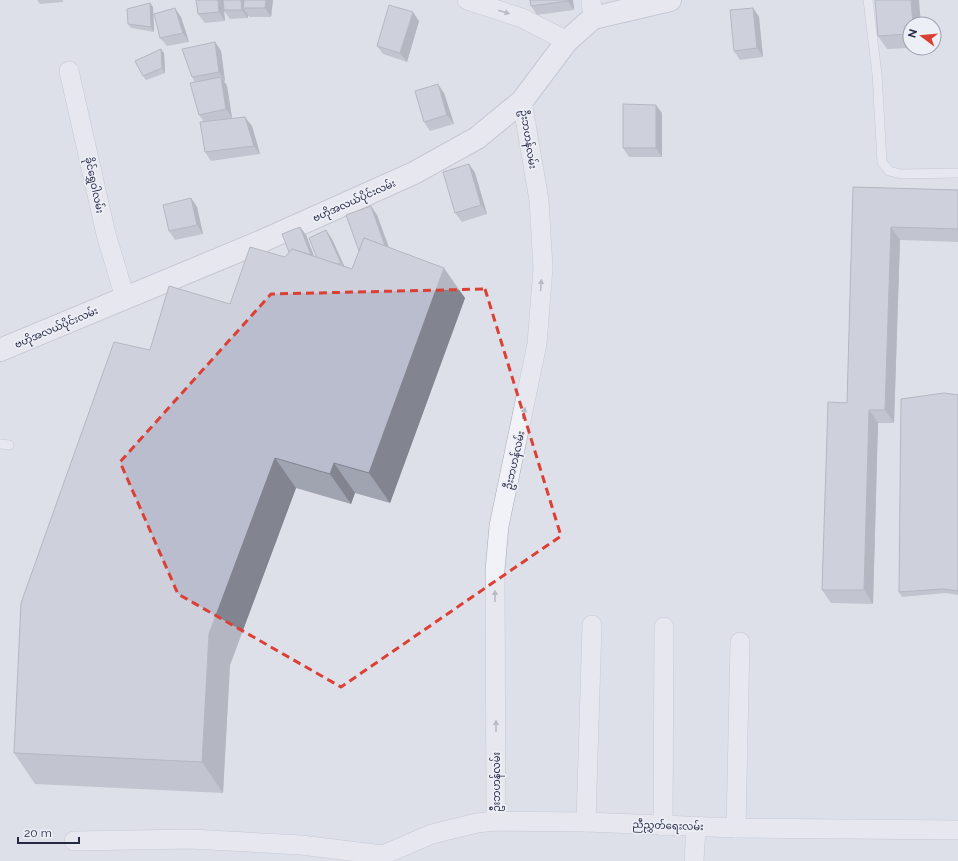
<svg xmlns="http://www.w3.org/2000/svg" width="958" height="861" font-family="Raleway,'Noto Sans Myanmar',sans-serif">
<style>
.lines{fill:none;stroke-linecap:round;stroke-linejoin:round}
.service-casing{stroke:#a6a9b7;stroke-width:10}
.minor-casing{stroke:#a6a9b7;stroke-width:20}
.tertiary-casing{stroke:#a6a9b7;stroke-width:24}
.service{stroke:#f1f2f7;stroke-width:9}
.minor{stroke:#f1f2f7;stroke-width:19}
.tertiary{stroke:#f1f2f7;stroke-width:22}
.wall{fill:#a0a3b0}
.shaded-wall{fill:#828490}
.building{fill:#babdcd;stroke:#828490}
.oneway{fill:#8b8e9c}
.marked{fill:none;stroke:#dc4035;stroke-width:3;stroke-dasharray:8 5;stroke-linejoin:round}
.labels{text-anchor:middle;stroke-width:3.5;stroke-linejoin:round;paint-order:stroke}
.street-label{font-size:10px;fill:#252942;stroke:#edeff7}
</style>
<rect width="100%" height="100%" fill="#dee0e9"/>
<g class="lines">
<g class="service-casing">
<g id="service">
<polyline points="868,0 877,74 882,162 889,171 901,174 958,173"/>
<polyline points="0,444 9,445"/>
</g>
</g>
<g class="minor-casing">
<g id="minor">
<polyline points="467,0 522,18 567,41"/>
<polyline points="591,0 593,18"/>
<polyline points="69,71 106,234 125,298"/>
<polyline points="496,821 495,570 499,526 537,344 543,268 539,200 522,101"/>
<polyline points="586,822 592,625"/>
<polyline points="663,826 664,627"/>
<polyline points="736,828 740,642"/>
<polyline points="74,841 191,839 301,845 383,855"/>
<polyline points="383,855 432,834 477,823 496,821 586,822 736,828 958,830"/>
<polyline points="694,861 696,827"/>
</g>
</g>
<g class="tertiary-casing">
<polyline id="tertiary" points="0,350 260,242 414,173 477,138 522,101 567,41 593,18 670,0"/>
</g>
<use href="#service" class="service"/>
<use href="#minor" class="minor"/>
<use href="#tertiary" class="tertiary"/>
</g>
<g class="wall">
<polygon points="37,0 63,0 63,2 40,4"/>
<polygon points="223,0 273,0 271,17 249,17 248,15 248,18 230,19 224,11 225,21 205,23 198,14"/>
<polygon points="530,0 573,0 574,10 537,15 531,6"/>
<polygon points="150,3 153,7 154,32 131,28 128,24"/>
<polygon points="753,8 759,17 763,57 740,60 734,51"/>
<polygon points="181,17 189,42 167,46 160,38"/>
<polygon points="419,21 407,62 383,54 377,46"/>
<polygon points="910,24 910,48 887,49 878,36"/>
<polygon points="215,42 221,51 225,81 224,81 227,86 232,118 226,119 252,126 260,154 211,161 205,152 204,122 199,115 195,82 192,77"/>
<polygon points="164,53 165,73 146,80 143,76"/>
<polygon points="444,93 454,124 430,131 424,122"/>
<polygon points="662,113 662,157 629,157 623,148"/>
<polygon points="469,164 475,173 487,214 462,222 455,213"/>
<polygon points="853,187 958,190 958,242 900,240 894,423 878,423 873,604 831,603 822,590 847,403"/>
<polygon points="191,198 197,207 203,234 175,240 169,231"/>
<polygon points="371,206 377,215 389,247 465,298 390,503 355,493 351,504 296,488 230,665 223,793 35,784 14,753 150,350 230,304 285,257 289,252 300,227 306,235 314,256 317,258 332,239 344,266 352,269 359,251"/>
<polygon points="958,395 958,595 946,593 902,597 899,592"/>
</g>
<g class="shaded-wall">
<polygon points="218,0 223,0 225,21 219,12"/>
<polygon points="241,0 247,0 243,8 248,15 248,18 242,10"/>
<polygon points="266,0 273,0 271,17 265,8"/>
<polygon points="568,0 573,0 574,10 568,1"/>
<polygon points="911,0 919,0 921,24 913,24"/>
<polygon points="150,3 153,7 154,32 151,27"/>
<polygon points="175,8 181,17 189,42 183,33"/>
<polygon points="753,8 759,17 763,57 757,48"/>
<polygon points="413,12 419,21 407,62 400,53"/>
<polygon points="215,42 221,51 225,81 219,72"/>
<polygon points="161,49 164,53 165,73 162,68"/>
<polygon points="221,77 227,86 232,118 226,109"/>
<polygon points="438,84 444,93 454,124 447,115"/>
<polygon points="656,105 662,113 662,157 656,148"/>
<polygon points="245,117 252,126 260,154 254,146"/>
<polygon points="469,164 475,173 487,214 481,205"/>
<polygon points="191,198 197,207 203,234 197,225"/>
<polygon points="371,206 377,215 392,257 386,248"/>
<polygon points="300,227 306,235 318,267 312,258"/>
<polygon points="891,227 900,240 894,423 885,410"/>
<polygon points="326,230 332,239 347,272 341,263"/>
<polygon points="444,268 465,298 390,503 369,473"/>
<polygon points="869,410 878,423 873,604 864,590"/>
<polygon points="275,458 296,488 230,665 223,793 202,762 209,634"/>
<polygon points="334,463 355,493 351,504 330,474"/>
</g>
<g class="building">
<polygon points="196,0 218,0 219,12 198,14"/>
<polygon points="223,0 241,0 242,10 224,10"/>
<polygon points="244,0 266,0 265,8 243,8"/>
<polygon points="530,0 568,0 568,1 531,6"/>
<polygon points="875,0 911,0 913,24 910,24 910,34 878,36"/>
<polygon points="150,3 151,27 128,24 127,9"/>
<polygon points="389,5 413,12 400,53 377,46"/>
<polygon points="175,8 183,33 160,38 154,14"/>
<polygon points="753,8 757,48 734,51 730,10"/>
<polygon points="215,42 219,72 192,77 182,49"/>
<polygon points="161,49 162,68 143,76 135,61"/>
<polygon points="221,77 226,109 199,115 190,83"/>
<polygon points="438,84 447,115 424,122 415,91"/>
<polygon points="623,104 656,105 656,148 623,148"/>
<polygon points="245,117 254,146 205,152 200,122"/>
<polygon points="469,164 481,205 455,213 443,172"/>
<polygon points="853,187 958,190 958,229 891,227 885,410 869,410 864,590 822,590 828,402 847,403"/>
<polygon points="191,198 197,225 169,231 163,205"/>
<polygon points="371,206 385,246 364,238 359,251 346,215"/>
<polygon points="300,227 311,255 292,249 289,252 282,234"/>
<polygon points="326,230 341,263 338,264 317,258 309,238"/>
<polygon points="364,238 444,268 369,473 334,463 330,474 275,458 209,634 202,762 14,753 21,603 114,342 150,350 169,286 230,304 250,247 285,257 292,249 352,269"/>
<polygon points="944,393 958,395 958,591 943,589 899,592 901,399"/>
</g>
<defs><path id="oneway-solid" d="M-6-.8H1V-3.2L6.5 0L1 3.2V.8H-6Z"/></defs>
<g class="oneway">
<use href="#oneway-solid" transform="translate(504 12) rotate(18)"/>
<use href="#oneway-solid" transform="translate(541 285) rotate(-86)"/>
<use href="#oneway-solid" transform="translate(524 413) rotate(-79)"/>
<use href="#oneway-solid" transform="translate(495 596) rotate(-90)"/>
<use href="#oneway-solid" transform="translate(496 726) rotate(-90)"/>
</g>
<path d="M0 0H958V861H0ZM485 289 561 536 341 687 178 594 120 462 271 294Z" fill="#dee0e9" fill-opacity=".55" fill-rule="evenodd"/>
<path class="marked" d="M485 289 561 536 341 687 178 594 120 462 271 294Z"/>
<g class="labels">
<g class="street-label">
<text transform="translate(529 139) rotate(81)" y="4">ဦးဘဟန်လမ်း</text>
<text transform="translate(95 185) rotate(78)" y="4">ခိုင်ရွှေဝါလမ်း</text>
<text transform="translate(354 200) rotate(-24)" y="4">ဗဟိုအလယ်ပိုင်းလမ်း</text>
<text transform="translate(56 327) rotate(-23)" y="4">ဗဟိုအလယ်ပိုင်းလမ်း</text>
<text transform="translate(514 460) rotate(-77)" y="4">ဦးဘဟန်လမ်း</text>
<text transform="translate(496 782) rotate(-90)" y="4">ဦးဘဟန်လမ်း</text>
<text transform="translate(668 825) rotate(2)" y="4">ညီညွှတ်ရေးလမ်း</text>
</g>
</g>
<g transform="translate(922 36) rotate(286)"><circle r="19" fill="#edeff7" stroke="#9da0af"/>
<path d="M0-3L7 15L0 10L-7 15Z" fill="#dc4035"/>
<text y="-6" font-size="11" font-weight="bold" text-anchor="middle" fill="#252942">N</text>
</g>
<path d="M18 837v6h61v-6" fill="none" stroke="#252942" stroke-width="2"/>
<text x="24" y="837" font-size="12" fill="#252942" stroke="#edeff7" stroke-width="3" paint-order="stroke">20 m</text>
</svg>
